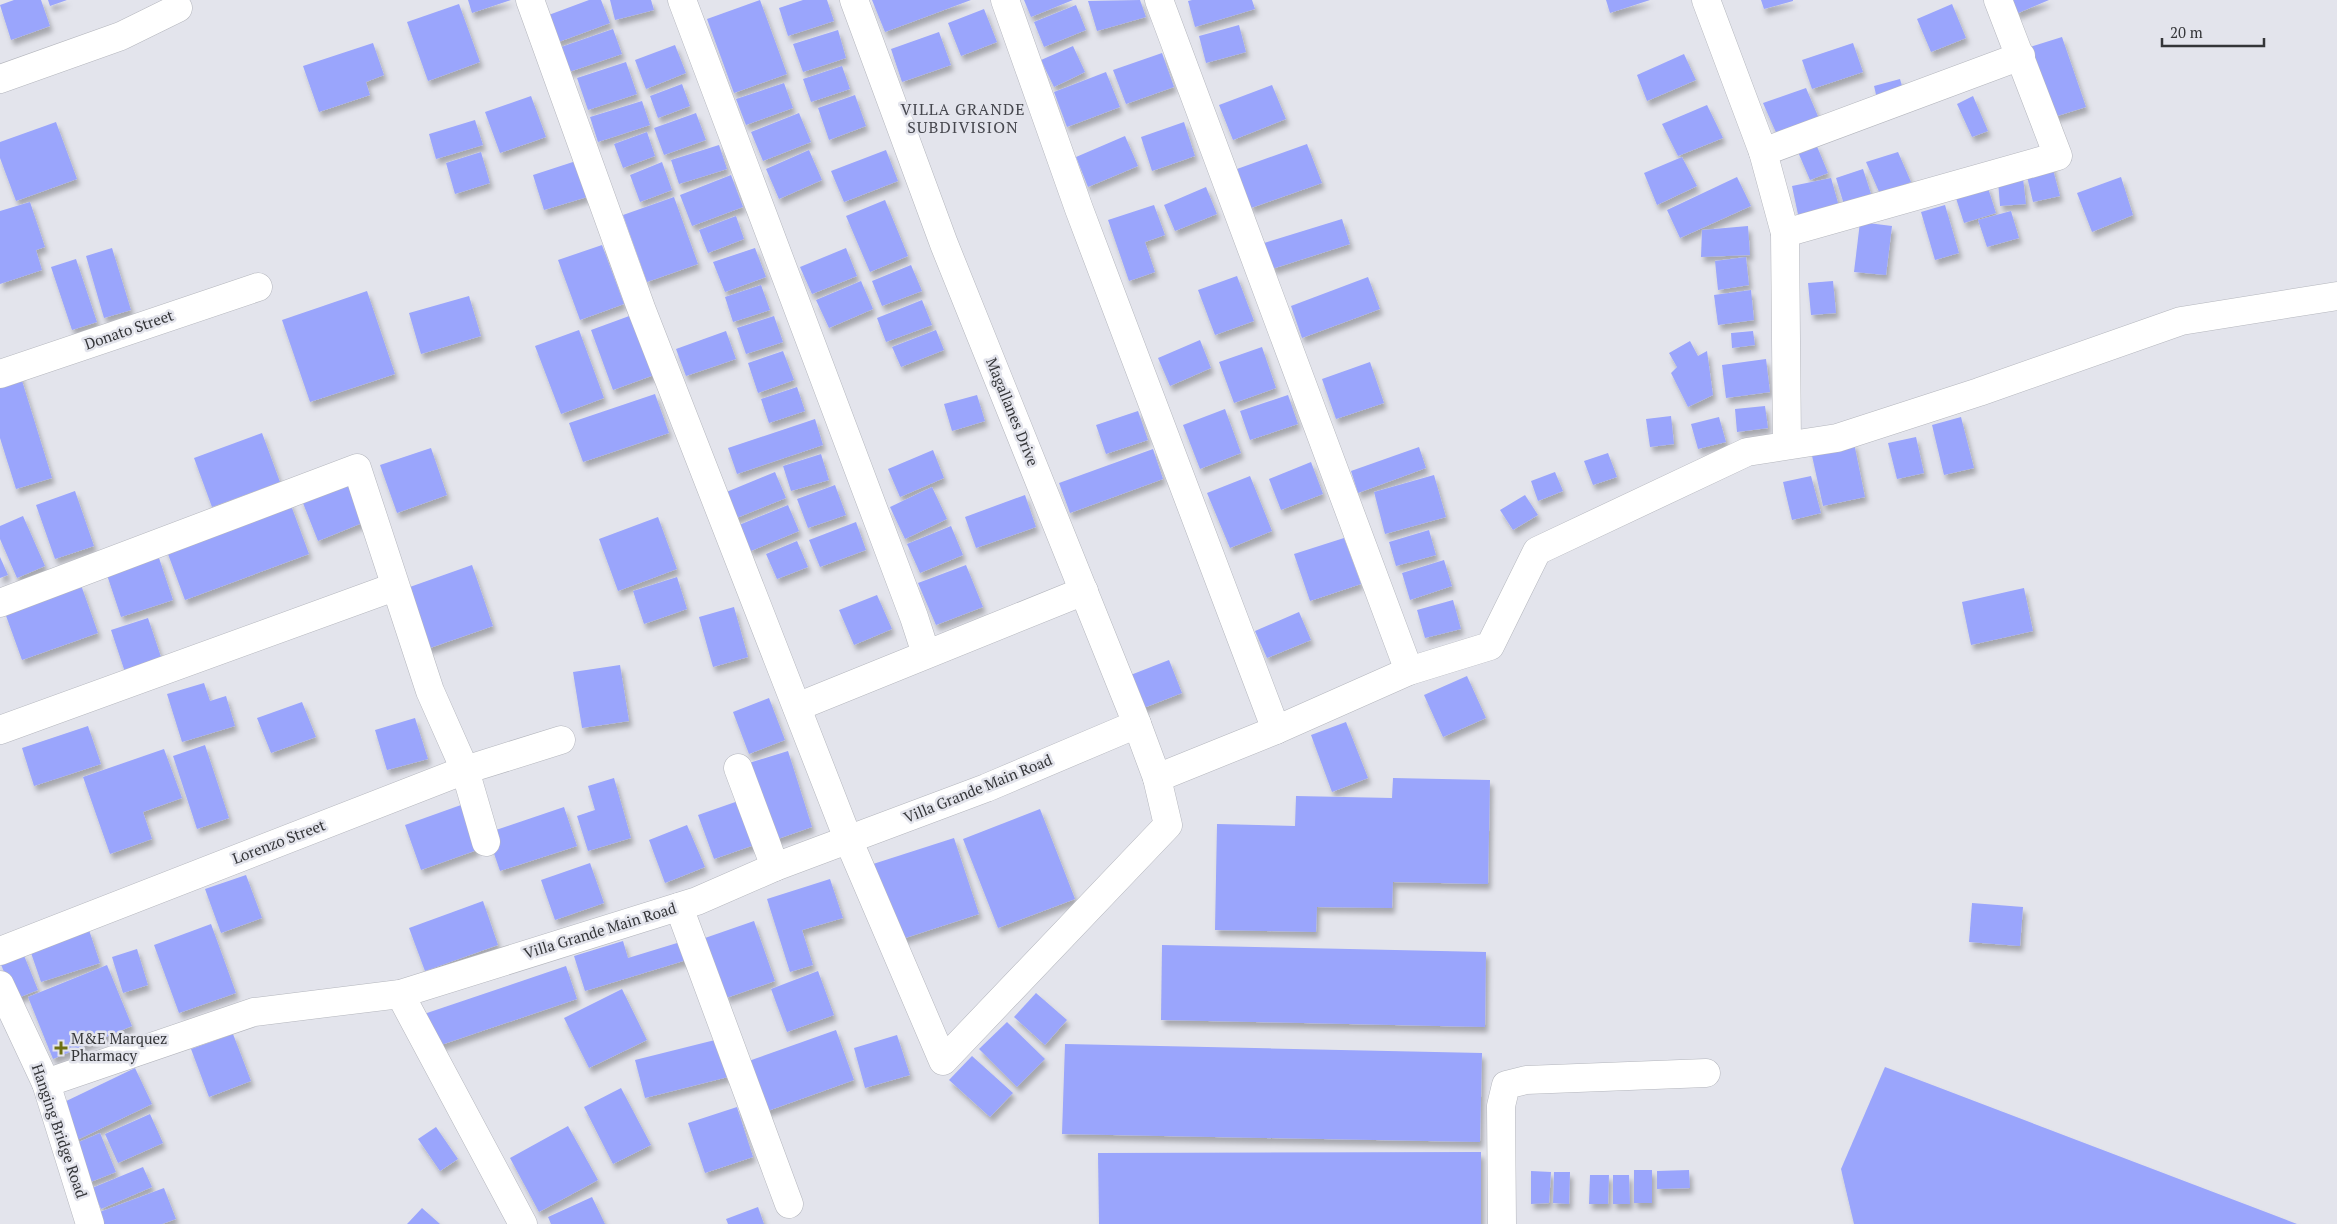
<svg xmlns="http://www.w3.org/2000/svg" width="2337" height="1224" font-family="'PT Serif',serif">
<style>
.building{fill:#9aa5fc;filter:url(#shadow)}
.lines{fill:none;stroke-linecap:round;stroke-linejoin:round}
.minor-casing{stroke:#b4b6bd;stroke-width:29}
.minor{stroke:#fff;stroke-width:28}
.poi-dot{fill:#6e7013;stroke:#e3e4ec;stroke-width:2}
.labels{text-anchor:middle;stroke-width:5;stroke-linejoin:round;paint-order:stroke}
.street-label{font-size:15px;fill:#343538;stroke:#e3e4ec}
.poi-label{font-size:15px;fill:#343538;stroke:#e3e4ec;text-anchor:start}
.neighbourhood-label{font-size:16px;letter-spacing:1px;fill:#46474e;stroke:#e3e4ec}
</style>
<defs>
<filter id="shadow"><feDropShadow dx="3" dy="5.5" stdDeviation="2.5" flood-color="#0004"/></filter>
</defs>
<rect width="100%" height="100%" fill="#e3e4ec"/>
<g class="building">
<polygon points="14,0 41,0 50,26 11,40 0,5"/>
<polygon points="48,0 67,0 50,6"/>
<polygon points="468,0 511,0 472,13"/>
<polygon points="589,0 601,0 610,23 556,43 546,16"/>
<polygon points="610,0 651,0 654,10 615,20"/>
<polygon points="760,0 787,74 734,93 707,19"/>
<polygon points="803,0 827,0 834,21 788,36 779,8"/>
<polygon points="872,0 971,0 885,32"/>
<polygon points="1024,0 1073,0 1031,17"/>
<polygon points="1140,0 1146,17 1097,31 1088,1"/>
<polygon points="1192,0 1252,0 1255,9 1195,27 1188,1"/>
<polygon points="1606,0 1650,0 1610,13"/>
<polygon points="1761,0 1793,0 1793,1 1764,9"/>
<polygon points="2011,0 2049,0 2016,14"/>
<polygon points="459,4 480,62 428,81 407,22"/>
<polygon points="1952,4 1966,38 1931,52 1917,19"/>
<polygon points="1076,5 1086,30 1044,47 1034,22"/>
<polygon points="984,9 997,42 961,56 948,23"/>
<polygon points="1239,25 1246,52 1206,63 1199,36"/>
<polygon points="613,29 622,54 569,72 561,47"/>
<polygon points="838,30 846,58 803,72 793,44"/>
<polygon points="939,32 951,65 902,82 891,49"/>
<polygon points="2062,37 2086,107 2054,117 2030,47"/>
<polygon points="373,43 384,75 366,82 370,95 319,112 303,66"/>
<polygon points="1853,43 1863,72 1812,89 1802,60"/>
<polygon points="675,45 686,73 646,89 635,60"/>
<polygon points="1073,46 1085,72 1054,87 1041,60"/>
<polygon points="1162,53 1174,87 1126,104 1113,70"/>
<polygon points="1684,54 1696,80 1647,101 1637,75"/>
<polygon points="626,62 637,94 588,110 577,78"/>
<polygon points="842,66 850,89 811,102 803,79"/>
<polygon points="1106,72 1120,107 1067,127 1054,92"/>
<polygon points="1900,79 1905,96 1878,103 1874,86"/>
<polygon points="784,83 793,108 746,125 736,99"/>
<polygon points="682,84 690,106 658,118 650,96"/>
<polygon points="1272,85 1286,119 1233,140 1219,105"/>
<polygon points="1806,88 1820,121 1778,137 1763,103"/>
<polygon points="855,95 866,126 829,140 818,108"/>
<polygon points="531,96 546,137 500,153 485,112"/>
<polygon points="1973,96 1988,131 1972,137 1957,104"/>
<polygon points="642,101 650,125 598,142 590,117"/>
<polygon points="1707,105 1723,138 1678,156 1662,124"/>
<polygon points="696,113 706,140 664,155 654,128"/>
<polygon points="799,113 811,142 763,161 751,132"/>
<polygon points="475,120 483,145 436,159 429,134"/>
<polygon points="56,122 77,179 16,201 0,158 0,142"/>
<polygon points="1184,122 1195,156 1152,171 1141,137"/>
<polygon points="647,132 655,156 623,168 614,144"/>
<polygon points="1125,136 1138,166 1088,187 1076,157"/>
<polygon points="1307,144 1322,183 1251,208 1237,169"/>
<polygon points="1816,144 1828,173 1810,180 1798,152"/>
<polygon points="719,145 727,169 679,184 671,160"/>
<polygon points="809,150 822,180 779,199 766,169"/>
<polygon points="886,150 898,181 844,202 831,171"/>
<polygon points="481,152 490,183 455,194 446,163"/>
<polygon points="1898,152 1911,182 1880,194 1866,162"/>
<polygon points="1682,157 1697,186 1657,205 1644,173"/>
<polygon points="576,161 587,197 544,210 533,175"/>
<polygon points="662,162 672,190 640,202 630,175"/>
<polygon points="2051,162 2060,196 2033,202 2025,168"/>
<polygon points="1863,169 1872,197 1845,208 1836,178"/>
<polygon points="731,175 743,207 692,226 680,195"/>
<polygon points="1737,177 1751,206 1680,238 1667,210"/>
<polygon points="2121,177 2133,215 2092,232 2077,193"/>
<polygon points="1831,178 1840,210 1799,219 1792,186"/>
<polygon points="2023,178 2026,204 2000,206 1998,181"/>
<polygon points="1987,185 1996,213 1964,223 1955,195"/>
<polygon points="1206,187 1217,214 1175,231 1164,205"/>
<polygon points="674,197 698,264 647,282 623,215"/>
<polygon points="885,200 908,256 870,272 846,216"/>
<polygon points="30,202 45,247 36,250 42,270 0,284 0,211"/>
<polygon points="1154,205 1165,235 1145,242 1155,272 1129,281 1108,220"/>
<polygon points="1945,205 1959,253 1935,260 1921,212"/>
<polygon points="2011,211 2019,238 1987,247 1978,220"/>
<polygon points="736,216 744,239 708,253 699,230"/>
<polygon points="1342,219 1350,244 1272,269 1264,243"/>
<polygon points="1860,222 1892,226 1886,275 1854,272"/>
<polygon points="1748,226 1750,255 1701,257 1702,230"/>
<polygon points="602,245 624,304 580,320 558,260"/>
<polygon points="112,248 131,310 104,318 86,256"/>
<polygon points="755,248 766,277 725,292 713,262"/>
<polygon points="846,248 857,276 812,294 800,267"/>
<polygon points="1746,257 1749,285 1718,290 1715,261"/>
<polygon points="76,259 97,322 72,330 51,267"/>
<polygon points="911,265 922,291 882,306 872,281"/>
<polygon points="1237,276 1254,321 1215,335 1198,290"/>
<polygon points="1368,277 1380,309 1302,338 1291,306"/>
<polygon points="861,281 873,309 829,328 816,300"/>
<polygon points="1833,281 1836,313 1811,315 1808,283"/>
<polygon points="761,285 770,310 733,322 725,297"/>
<polygon points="1751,290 1754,320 1718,325 1714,295"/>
<polygon points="367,291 395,374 310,402 282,320"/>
<polygon points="469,296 481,336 421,354 409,313"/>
<polygon points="922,300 932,325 886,342 877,318"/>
<polygon points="632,315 654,375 613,390 591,330"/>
<polygon points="774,316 783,342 746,354 737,328"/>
<polygon points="579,330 604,398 561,414 535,346"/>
<polygon points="936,330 944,350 901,367 892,347"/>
<polygon points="726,331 736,359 686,376 676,349"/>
<polygon points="1753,331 1755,345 1732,348 1731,333"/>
<polygon points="1200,340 1211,368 1170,386 1158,358"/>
<polygon points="1690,341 1698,356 1707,351 1713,395 1688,407 1671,373 1677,367 1669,353"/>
<polygon points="1262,347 1276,388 1234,403 1219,362"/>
<polygon points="783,351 794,380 758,393 748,363"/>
<polygon points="1766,359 1770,392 1726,398 1722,365"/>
<polygon points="1370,362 1384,403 1336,419 1322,379"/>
<polygon points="19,371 52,478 16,489 0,438 0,377"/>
<polygon points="797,387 805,411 769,423 761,399"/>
<polygon points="655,394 669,433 583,462 569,423"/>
<polygon points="977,395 985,421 952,431 944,404"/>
<polygon points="1288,395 1298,424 1250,440 1240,411"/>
<polygon points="1765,406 1768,428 1737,432 1735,409"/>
<polygon points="1225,409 1241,453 1200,469 1183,425"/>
<polygon points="1138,411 1148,440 1106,454 1096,425"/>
<polygon points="1671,416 1674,444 1650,447 1646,419"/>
<polygon points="1719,417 1726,442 1698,449 1691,424"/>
<polygon points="1961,417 1974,468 1944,475 1932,425"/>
<polygon points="815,419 823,445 737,474 728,448"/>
<polygon points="262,433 280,482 212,507 194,458"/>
<polygon points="1916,437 1924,473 1897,479 1888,443"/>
<polygon points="1854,443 1865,497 1823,506 1811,451"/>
<polygon points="1419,447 1426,468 1358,493 1351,471"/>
<polygon points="431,448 447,495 397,513 380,465"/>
<polygon points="1153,449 1163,479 1070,513 1059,483"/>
<polygon points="933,450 944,478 900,497 888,469"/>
<polygon points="1608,453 1617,477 1593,485 1584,461"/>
<polygon points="821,454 829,480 791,491 783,466"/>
<polygon points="1311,462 1323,494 1281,510 1269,479"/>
<polygon points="775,472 786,498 734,519 724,493"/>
<polygon points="1555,472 1563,491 1538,501 1531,481"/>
<polygon points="1434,475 1446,517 1385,534 1374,492"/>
<polygon points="1250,476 1272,531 1230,548 1207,493"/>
<polygon points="1811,476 1821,513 1792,520 1783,482"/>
<polygon points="354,477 372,519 318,541 301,498"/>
<polygon points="835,485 846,515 808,528 797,499"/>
<polygon points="932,487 947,519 905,539 890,507"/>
<polygon points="75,491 94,546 55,559 36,505"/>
<polygon points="1025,495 1036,527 976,548 965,517"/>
<polygon points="1525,495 1538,515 1513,530 1500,510"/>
<polygon points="289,500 309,554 185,600 165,546"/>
<polygon points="788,505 799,531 751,551 739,525"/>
<polygon points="23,516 45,566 17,578 0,539 0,526"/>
<polygon points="658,517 677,569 618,591 599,539"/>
<polygon points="856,522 866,550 820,567 809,540"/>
<polygon points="951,526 963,555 920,573 907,544"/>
<polygon points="1429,530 1436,555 1396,566 1389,542"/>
<polygon points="1344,538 1361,584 1310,601 1294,554"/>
<polygon points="797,541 808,567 777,579 766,554"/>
<polygon points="0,557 8,575 0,578"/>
<polygon points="159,558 173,600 121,617 107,575"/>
<polygon points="1444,560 1452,586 1410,600 1402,573"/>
<polygon points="472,565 493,626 427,649 407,588"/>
<polygon points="966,565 983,607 936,625 918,583"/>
<polygon points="677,577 687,609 644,624 633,591"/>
<polygon points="81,585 98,633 22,660 5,613"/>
<polygon points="2024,588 2033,631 1971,645 1962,602"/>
<polygon points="877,595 892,629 854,645 839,610"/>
<polygon points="1453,600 1461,629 1425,638 1417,610"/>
<polygon points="734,607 748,657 713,667 699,617"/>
<polygon points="1299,612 1311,640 1267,658 1255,631"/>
<polygon points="148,618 163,663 126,675 111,630"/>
<polygon points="1169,660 1182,693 1141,709 1128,676"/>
<polygon points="620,665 629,721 582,728 573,672"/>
<polygon points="1467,676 1486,718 1443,737 1424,695"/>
<polygon points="204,683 210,701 226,696 235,726 182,742 167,694"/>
<polygon points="769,698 785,740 749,754 733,712"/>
<polygon points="302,702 316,737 271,753 257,718"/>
<polygon points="415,718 428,759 387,770 375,730"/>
<polygon points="1346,722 1368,778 1332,792 1311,735"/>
<polygon points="88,726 101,764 34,786 22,748"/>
<polygon points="205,745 229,818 197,829 173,756"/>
<polygon points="164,749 182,798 143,812 152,839 110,854 83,777"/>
<polygon points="788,751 812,827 769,842 749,763"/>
<polygon points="614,778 631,838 588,851 577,816 595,810 588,786"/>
<polygon points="1393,778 1490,780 1488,884 1393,882 1392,908 1317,907 1316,932 1215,930 1217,824 1295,826 1296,796 1392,798"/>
<polygon points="744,799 760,843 714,859 698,815"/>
<polygon points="461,805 477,850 421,870 405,825"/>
<polygon points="564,807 577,846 500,871 487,833"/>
<polygon points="1040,809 1075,899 998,928 963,839"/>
<polygon points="687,825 705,867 665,883 649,840"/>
<polygon points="954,838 979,914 896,941 870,865"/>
<polygon points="590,863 604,903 555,920 541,880"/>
<polygon points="246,875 262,918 221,933 205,889"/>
<polygon points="830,879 843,918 802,930 813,965 790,972 767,899"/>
<polygon points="483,901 498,945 425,971 409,928"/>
<polygon points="1972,903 2023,907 2020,946 1969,942"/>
<polygon points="754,921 775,981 726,998 705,938"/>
<polygon points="211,924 236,993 179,1013 154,945"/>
<polygon points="89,930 100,963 41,982 30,950"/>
<polygon points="687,940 693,958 585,991 574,956 623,941 628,958"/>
<polygon points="1162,945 1486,952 1485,1027 1161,1020"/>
<polygon points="137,949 148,985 123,993 112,957"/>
<polygon points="23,953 38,990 15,999 0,962"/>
<polygon points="107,965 132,1026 53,1059 28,997"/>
<polygon points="566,966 577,999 435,1047 424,1014"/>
<polygon points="818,971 834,1015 787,1032 771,989"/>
<polygon points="622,989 647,1040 589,1068 564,1018"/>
<polygon points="1036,993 1067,1020 1045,1045 1014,1017"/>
<polygon points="1007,1022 1045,1059 1017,1087 979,1049"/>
<polygon points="836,1030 854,1080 762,1113 743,1063"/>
<polygon points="233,1034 251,1081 209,1097 191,1049"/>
<polygon points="897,1035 910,1075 865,1088 854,1048"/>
<polygon points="719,1039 728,1077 645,1098 635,1060"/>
<polygon points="1065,1044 1482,1053 1480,1142 1062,1134"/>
<polygon points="972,1056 1013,1093 990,1117 949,1080"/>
<polygon points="1885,1067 2297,1224 1854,1224 1841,1169"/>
<polygon points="135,1068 152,1104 75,1141 58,1105"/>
<polygon points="621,1088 651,1145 613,1164 584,1107"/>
<polygon points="737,1107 753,1157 705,1173 688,1123"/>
<polygon points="150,1114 163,1143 118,1163 105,1134"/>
<polygon points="568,1126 598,1180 539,1212 510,1158"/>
<polygon points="436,1127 458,1159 440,1171 418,1139"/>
<polygon points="100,1133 116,1172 88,1183 72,1145"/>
<polygon points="1481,1152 1481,1224 1099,1224 1098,1153"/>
<polygon points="143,1167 152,1187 101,1209 92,1188"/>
<rect x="1634" y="1170" width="18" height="33"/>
<polygon points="1689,1170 1690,1188 1657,1189 1657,1171"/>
<polygon points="1531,1171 1551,1172 1549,1203 1531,1204"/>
<polygon points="1554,1172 1570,1172 1569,1204 1553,1203"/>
<polygon points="1590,1175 1609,1175 1608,1204 1589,1204"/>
<polygon points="1613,1175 1629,1175 1630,1204 1613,1204"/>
<polygon points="164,1188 176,1219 162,1224 101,1224 97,1213"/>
<polygon points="592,1197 605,1224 551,1224 548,1217"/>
<polygon points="758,1207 764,1224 728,1224 726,1219"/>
<polygon points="422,1208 440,1224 407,1224"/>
</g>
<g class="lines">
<g class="minor-casing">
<g id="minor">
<polyline points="530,0 641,308 848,839 943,1061 1168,825 1157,778 1137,724 944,244 854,0"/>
<polyline points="682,0 914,617 926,654"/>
<polyline points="1005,0 1079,209 1276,730"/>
<polyline points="1159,0 1409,671"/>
<polyline points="1706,0 1763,152 1785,233 1787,445"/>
<polyline points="0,79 121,36 178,8"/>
<polyline points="1763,152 2021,56"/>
<polyline points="1785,233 2058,156 1998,0"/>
<polyline points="0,374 258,287"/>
<polyline points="0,603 357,468 430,691 465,770 486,842"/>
<polyline points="797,707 1084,591"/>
<polyline points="0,730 394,587"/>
<polyline points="738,768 775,867"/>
<polyline points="1157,778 1276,730 1409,671 1490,646 1537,551 1747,452 1837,438 1979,392 2181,321 2337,296"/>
<polyline points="679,907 789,1204"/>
<polyline points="0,951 465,770 561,740"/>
<polyline points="0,985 46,1083 90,1224"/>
<polyline points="400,994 523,1224"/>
<polyline points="46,1083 254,1012 400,994 697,901 775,867 986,788 1137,724"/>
<polyline points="1502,1224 1501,1106 1506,1085 1526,1080 1706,1073"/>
</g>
</g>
<use href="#minor" class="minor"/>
</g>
<path class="poi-dot" d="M58.5 1040.5h5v5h5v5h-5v5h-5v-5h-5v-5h5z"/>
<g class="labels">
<g class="street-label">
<text transform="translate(129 330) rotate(-19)" y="5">Donato Street</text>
<text transform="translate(1012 412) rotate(68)" y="5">Magallanes Drive</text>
<text transform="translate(978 789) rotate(-22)" y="5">Villa Grande Main Road</text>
<text transform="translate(279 842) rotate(-21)" y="5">Lorenzo Street</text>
<text transform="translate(600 931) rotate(-17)" y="5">Villa Grande Main Road</text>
<text transform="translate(59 1131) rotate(71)" y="5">Hanging Bridge Road</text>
</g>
<g class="poi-label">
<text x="71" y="1044">M&amp;E Marquez<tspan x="71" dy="17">Pharmacy</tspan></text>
</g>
<g class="neighbourhood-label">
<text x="963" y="115">VILLA GRANDE<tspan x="963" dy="18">SUBDIVISION</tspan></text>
</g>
</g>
<path d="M2162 38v8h102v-8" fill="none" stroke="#343538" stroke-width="2.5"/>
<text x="2170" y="38" font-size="15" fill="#343538" stroke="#e3e4ec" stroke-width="4" paint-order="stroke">20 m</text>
</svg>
